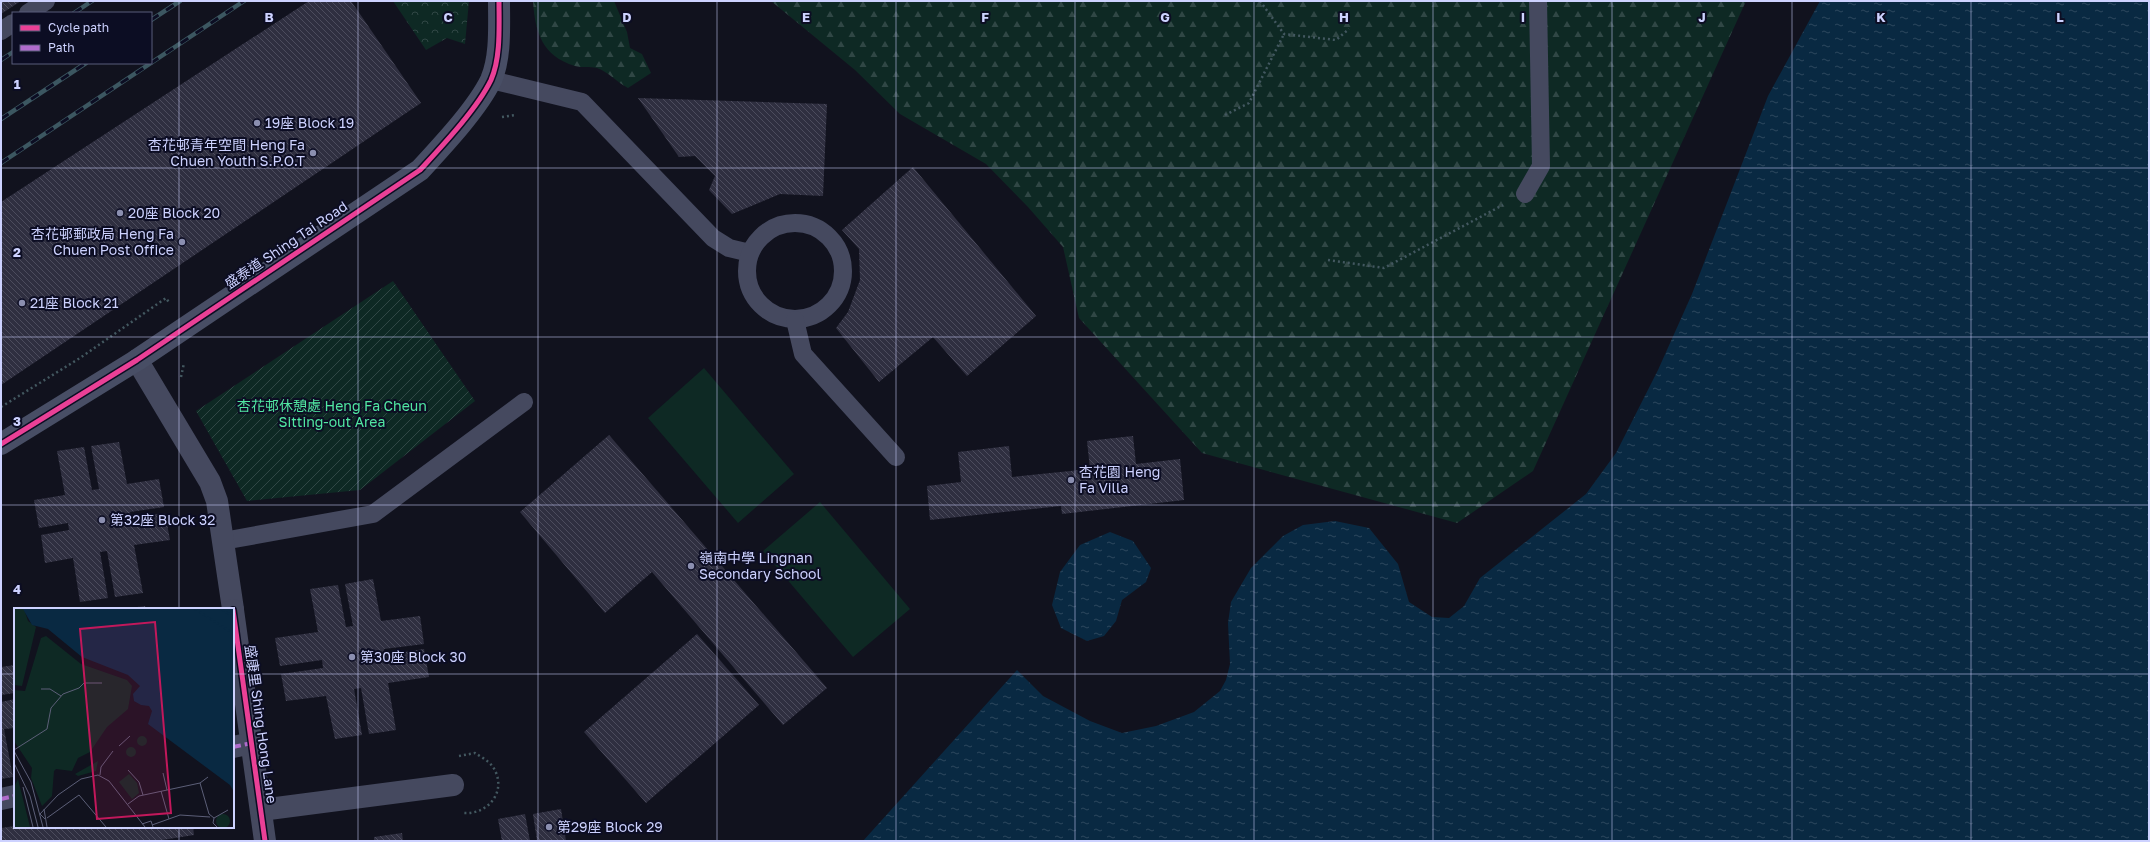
<svg xmlns="http://www.w3.org/2000/svg" width="2150" height="842" font-family="'Golos Text','Noto Sans TC',sans-serif">
<style>
.forest{fill:url(#forest-firs)}
.park{fill:url(#park-crowns)}
.garden{fill:url(#garden-furrows)}
.pitch{fill:#0e2924}
.water{fill:url(#water-ripples)}
.building{fill:url(#building-back-hatch)}
.lines{fill:none;stroke-linecap:round;stroke-linejoin:round}
.path{stroke:#435860;stroke-width:2.5;stroke-dasharray:2 3;stroke-linecap:butt}
.lane{stroke:#45495f;stroke-width:18}
.street{stroke:#45495f;stroke-width:22}
.secondary{stroke:#484e65;stroke-width:22}
.rail-casing{stroke:#3c5761;stroke-width:4.5}
.rail{stroke:#0c0d23;stroke-width:3;stroke-dasharray:9;stroke-linecap:butt}
.quiet{stroke:#b06ccc;stroke-width:4;stroke-dasharray:8 4;stroke-linecap:butt}
.cycleway-casing{stroke:#0c0d23;stroke-width:8}
.cycleway{stroke:#ea4096;stroke-width:5}
.grid{fill:none;stroke:#cdd2ff;stroke-width:1;stroke-opacity:0.55}
.poi-dot{fill:#8b8fb0;stroke:#0c0d23;stroke-width:1.5}
.labels{text-anchor:middle;stroke-width:4;stroke-linejoin:round;paint-order:stroke}
.poi-label{font-size:14px;fill:#cdd2ff;stroke:#0c0d23;text-anchor:start}
.street-label{font-size:14px;fill:#cdd2ff;stroke:#0c0d23}
.park-label{font-size:14px;fill:#51e7a2;stroke:#0c0d23}
.inset-river{fill:none;stroke:#092942;stroke-width:2}
.inset-road{fill:none;stroke:#5c5f78;stroke-width:1}
.view{fill:#c2185b;fill-opacity:0.15;stroke:#c2185b;stroke-width:2}
.inset-edge{fill:none;stroke:#cdd2ff;stroke-width:2}
.grid-label{font-size:13px;text-anchor:middle;font-weight:bold;fill:#cdd2ff;stroke:#0c0d23;stroke-width:4;stroke-linejoin:round;paint-order:stroke}
</style>
<defs>
<pattern id="forest-firs" width="22" height="20" patternUnits="userSpaceOnUse"><rect width="22" height="20" fill="#0e2924"/><path d="M5 1l3.5 6h-7zM16 11l3.5 6h-7z" fill="#304745"/></pattern>
<pattern id="park-crowns" width="20" height="18" patternUnits="userSpaceOnUse"><rect width="20" height="18" fill="#0e2924"/><path d="M2 6a3 3 0 1 1 6 0M12 15a3 3 0 1 1 6 0" fill="none" stroke="#304745"/></pattern>
<pattern id="garden-furrows" width="10" height="10" patternUnits="userSpaceOnUse"><rect width="10" height="10" fill="#0e2924"/><path d="M-1 1l2-2M0 10L10 0M9 11l2-2" fill="none" stroke="#304745"/></pattern>
<pattern id="water-ripples" width="26" height="14" patternUnits="userSpaceOnUse"><rect width="26" height="14" fill="#092942"/><path d="M2 4q2-2 4 0t4 0M15 11q2-2 4 0t4 0" fill="none" stroke="#2c475e"/></pattern>
<pattern id="building-back-hatch" width="6" height="6" patternUnits="userSpaceOnUse"><rect width="6" height="6" fill="#2f2f40"/><path d="M-1 5l2 2M0 0l6 6M5-1l2 2" fill="none" stroke="#4c4c5d"/></pattern>
</defs>
<rect width="100%" height="100%" fill="#11121e"/>
<g class="forest">
<path d="M533 1H614L627 32 630 48 642 54 651 73 628 88C618 83 607 71 597 68 590 66 582 68 575 66 542 56 535 32 533 1Z"/>
<polygon points="771,1 1746,1 1533,471 1457,523 1202,453 1079,318 1063,247 1028,207 986,164 900,114 855,70"/>
</g>
<polygon class="park" points="393,1 469,1 465,44 447,38 426,50"/>
<polygon class="garden" points="393,281 475,401 360,490 247,501 196,411"/>
<g class="pitch">
<polygon points="704,368 794,474 738,523 648,418"/>
<polygon points="820,502 910,609 853,657 763,551"/>
</g>
<g class="water">
<polygon points="1820,1 2149,1 2149,841 863,841 1017,670 1043,696 1090,721 1122,733 1156,726 1194,712 1220,691 1226,680 1230,664 1228,623 1231,602 1251,568 1283,536 1303,525 1335,521 1369,528 1398,564 1409,602 1432,617 1449,618 1464,606 1480,578 1586,494 1616,453 1658,370 1692,294 1768,96"/>
<polygon points="1110,532 1133,541 1151,568 1146,582 1122,600 1116,621 1104,636 1087,641 1061,628 1052,605 1060,572 1080,545"/>
</g>
<g class="building">
<polygon points="1,1 21,1 1,14"/>
<polygon points="309,1 351,1 421,103 1,385 1,202"/>
<polygon points="638,98 827,104 823,196 780,194 732,214 709,190 715,176 695,156 679,157"/>
<polygon points="913,167 1036,316 967,376 933,337 879,382 836,328 848,312 860,280 859,249 842,230"/>
<polygon points="609,435 827,688 783,725 652,572 605,613 520,512"/>
<polygon points="1133,436 1136,464 1180,459 1184,500 1062,514 1061,506 930,520 927,486 961,482 958,452 1009,446 1012,477 1090,469 1087,441"/>
<polygon points="119,442 127,484 159,479 164,507 130,512 131,517 165,513 170,540 134,545 143,593 115,597 107,551 100,552 108,598 80,602 73,558 45,563 41,535 69,530 68,523 39,528 34,500 65,495 57,451 84,447 92,490 99,489 91,446"/>
<polygon points="373,579 381,621 420,616 424,644 384,649 385,655 424,649 429,677 388,683 396,730 369,734 361,688 354,689 362,735 335,739 326,696 286,701 281,674 323,668 322,660 280,666 275,638 318,632 310,589 338,585 346,627 353,626 345,584"/>
<polygon points="145,606 146,609 130,609 130,608"/>
<polygon points="697,634 759,705 646,803 584,732"/>
<polygon points="15,665 15,693 1,695 1,667"/>
<polygon points="15,699 15,728 4,729 13,777 1,779 1,702"/>
<polygon points="561,809 566,841 537,841 533,814"/>
<polygon points="525,814 530,841 502,841 498,819"/>
<polygon points="15,826 193,827 194,835 156,841 1,841 1,828"/>
<polygon points="402,833 403,841 374,841 374,837"/>
</g>
<g class="lines">
<g class="path">
<polyline points="1260,1 1284,34 1336,40 1349,29"/>
<polyline points="1225,115 1249,103 1284,34"/>
<polyline points="502,117 515,115"/>
<polyline points="1328,260 1384,268 1503,205"/>
<polyline points="181,377 184,363"/>
<polyline points="1,407 80,358 166,298 170,304"/>
<path d="M459 756 475 753C481 757 489 761 493 767 508 790 489 815 463 813"/>
</g>
<g class="lane">
<polyline points="28,13 46,1"/>
<polyline points="1,31 13,23"/>
<polyline points="491,80 582,102 713,238 729,248 750,253"/>
<polyline points="1525,194 1541,166 1538,1"/>
<circle cx="795" cy="271" r="48"/>
<polyline points="795,320 803,354 896,457"/>
<polyline points="223,541 373,514 524,402"/>
</g>
<g class="street">
<polyline points="137,360 210,482 217,501 233,609"/>
<polyline points="233,610 265,841"/>
<polyline points="233,747 252,743"/>
<polyline points="1,799 15,796"/>
<polyline points="261,810 453,785"/>
</g>
<path class="secondary" d="M1 444 137 360 420 170C442 146 477 109 491 80 501 57 499 26 499 1"/>
<g class="rail-casing">
<g id="rail">
<polyline points="74,13 92,1"/>
<polyline points="151,20 180,1"/>
<polyline points="1,60 13,52"/>
<polyline points="1,119 86,63"/>
<polyline points="1,163 244,1"/>
</g>
</g>
<use href="#rail" class="rail"/>
<g class="quiet">
<polyline points="233,747 252,743"/>
<polyline points="1,799 15,796"/>
</g>
<g class="cycleway-casing">
<g id="cycleway">
<path d="M1 444 137 360 420 170C442 146 477 109 491 80 501 57 499 26 499 1"/>
<polyline points="233,610 265,841"/>
</g>
</g>
<use href="#cycleway" class="cycleway"/>
</g>
<path class="grid" d="M179 1V609M358 1V841M538 1V841M717 1V841M896 1V841M1075 1V841M1254 1V841M1433 1V841M1612 1V841M1792 1V841M1971 1V841M1 168H2149M1 337H2149M1 505H2149M1 674H15M233 674H2149M179 827V841"/>
<g class="poi-dot">
<circle cx="257" cy="123" r="4"/>
<circle cx="313" cy="153" r="4"/>
<circle cx="120" cy="213" r="4"/>
<circle cx="182" cy="242" r="4"/>
<circle cx="22" cy="303" r="4"/>
<circle cx="1071" cy="480" r="4"/>
<circle cx="102" cy="520" r="4"/>
<circle cx="691" cy="566" r="4"/>
<circle cx="352" cy="657" r="4"/>
<circle cx="549" cy="827" r="4"/>
</g>
<g class="labels">
<g class="poi-label">
<text x="265" y="128">19座 Block 19</text>
<text x="305" y="150" text-anchor="end">杏花邨青年空間 Heng Fa<tspan x="305" dy="16">Chuen Youth S.P.O.T</tspan></text>
<text x="128" y="218">20座 Block 20</text>
<text x="174" y="239" text-anchor="end">杏花邨郵政局 Heng Fa<tspan x="174" dy="16">Chuen Post Office</tspan></text>
<text x="30" y="308">21座 Block 21</text>
<text x="1079" y="477">杏花園 Heng<tspan x="1079" dy="16">Fa Villa</tspan></text>
<text x="110" y="525">第32座 Block 32</text>
<text x="699" y="563">嶺南中學 Lingnan<tspan x="699" dy="16">Secondary School</tspan></text>
<text x="360" y="662">第30座 Block 30</text>
<text x="557" y="832">第29座 Block 29</text>
</g>
<g class="street-label">
<text transform="translate(286 245) rotate(-34)" y="5">盛泰道 Shing Tai Road</text>
<text transform="translate(261 724) rotate(82)" y="5">盛康里 Shing Hong Lane</text>
</g>
<g class="park-label">
<text x="332" y="411">杏花邨休憩處 Heng Fa Cheun<tspan x="332" dy="16">Sitting-out Area</tspan></text>
</g>
</g>
<g transform="translate(14 608)">
<rect width="220" height="220" fill="#11121e"/>
<path d="M32 28 67 56 113 72 118 78 114 101 93 119 76 144 64 150 58 163 42 161 40 163 38 188 28 198 17 170 18 160 0 133V82L11 83 27 30ZM84 153 82 163 64 168 61 166ZM4 171 16 219H0V179ZM202 213a7 7 0 1 1 14 0a7 7 0 1 1-14 0Z" fill="#0e2924"/>
<path d="M0 1H10L14 13 22 19 8 78 0 77Z" fill="#0e2924"/>
<path d="M115 166 123 175 125 185 118 191 105 174Z" fill="#0e2924"/>
<path d="M123 133a5 5 0 1 1 10 0a5 5 0 1 1-10 0ZM112 144a5 5 0 1 1 10 0a5 5 0 1 1-10 0Z" fill="#0e2924"/>
<path d="M9 1H220V184L216 177 134 116 138 103 135 98 127 97 120 93 119 86 126 78 114 67 68 49 34 21 18 17Z" fill="#092942"/>
<path class="inset-river" d="M181 1 220 26M207 1 220 9"/>
<path class="inset-road" d="M27 81H36L47 88M105 138 116 128M0 142 33 121 37 100 49 86 65 80 70 75H88M0 143 17 174 29 219M0 155 16 188 24 219M114 162 125 174 129 187M149 165 153 182M86 167 87 159 99 143M186 175 195 206 200 210M9 179 19 219M147 183 155 211M114 196 125 188 186 175 194 169M30 201 33 219M33 210 65 187 92 219M31 211 26 206 44 187 67 171 84 167 95 173 131 219M128 216 137 213 139 219M138 217 166 207 196 209M203 219 199 215 200 210 214 202"/>
<path class="view" d="M141 14 157 205 83 211 66 21Z"/>
<rect width="220" height="220" class="inset-edge"/>
</g>
<g class="grid-label">
<text x="269" y="22">B</text>
<text x="448" y="22">C</text>
<text x="627" y="22">D</text>
<text x="806" y="22">E</text>
<text x="985" y="22">F</text>
<text x="1165" y="22">G</text>
<text x="1344" y="22">H</text>
<text x="1523" y="22">I</text>
<text x="1702" y="22">J</text>
<text x="1881" y="22">K</text>
<text x="2060" y="22">L</text>
<text x="17" y="89">1</text>
<text x="17" y="257">2</text>
<text x="17" y="426">3</text>
<text x="17" y="594">4</text>
</g>
<rect width="2150" height="842" fill="none" stroke="#cdd2ff" stroke-width="4"/>
<rect x="12" y="12" width="140" height="52" fill="#0c0d23" stroke="#595c7b"/>
<rect x="20" y="25" width="20" height="6" fill="#ea4096" stroke="#595c7b"/>
<text x="48" y="32" font-size="12" fill="#cdd2ff">Cycle path</text>
<rect x="20" y="45" width="20" height="6" fill="#b06ccc" stroke="#595c7b"/>
<text x="48" y="52" font-size="12" fill="#cdd2ff">Path</text>
</svg>
